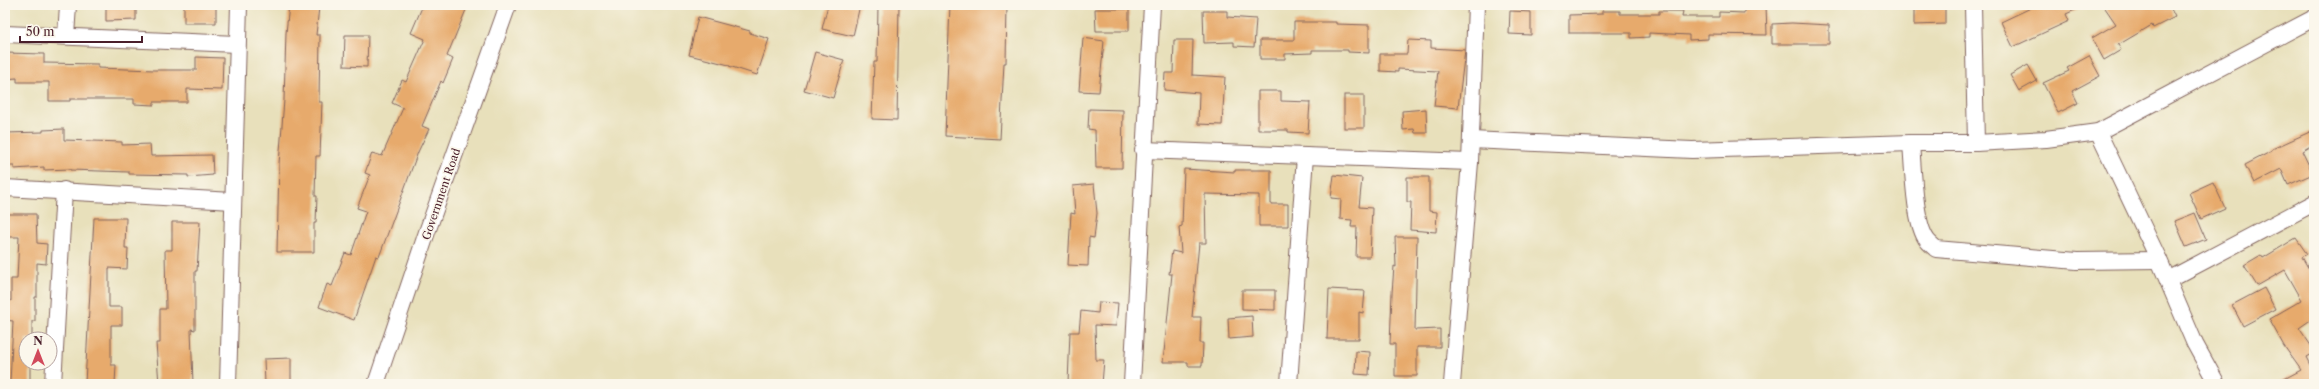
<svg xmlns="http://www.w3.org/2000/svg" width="2319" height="389" font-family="'Libre Caslon Text',serif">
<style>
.building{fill:#e7aa6c}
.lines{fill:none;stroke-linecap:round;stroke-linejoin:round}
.minor-casing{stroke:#81635d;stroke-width:18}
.minor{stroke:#fff;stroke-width:16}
.labels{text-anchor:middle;stroke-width:3.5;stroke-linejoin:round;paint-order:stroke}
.street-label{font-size:11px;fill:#4a1f2b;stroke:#fbf7ec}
</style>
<rect width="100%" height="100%" fill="#fbf7ec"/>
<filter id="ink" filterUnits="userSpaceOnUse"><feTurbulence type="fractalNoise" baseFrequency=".025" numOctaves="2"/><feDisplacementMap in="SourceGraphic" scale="8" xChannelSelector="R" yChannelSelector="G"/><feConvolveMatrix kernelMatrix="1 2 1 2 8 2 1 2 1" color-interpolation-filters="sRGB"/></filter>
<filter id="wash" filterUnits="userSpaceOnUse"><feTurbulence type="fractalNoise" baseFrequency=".012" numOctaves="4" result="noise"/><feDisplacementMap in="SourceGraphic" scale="16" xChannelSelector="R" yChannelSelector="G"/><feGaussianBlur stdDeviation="0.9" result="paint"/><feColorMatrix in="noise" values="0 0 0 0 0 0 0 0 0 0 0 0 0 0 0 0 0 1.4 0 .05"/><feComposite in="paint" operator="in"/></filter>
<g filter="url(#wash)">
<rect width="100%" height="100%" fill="#e8e0bb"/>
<g id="blocks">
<g class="building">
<polygon points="106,5 136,5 136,20 106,21"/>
<rect x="184" y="5" width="32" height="18"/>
<polygon points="289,5 319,7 316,35 320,35 319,102 322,102 320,156 316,156 315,196 317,196 316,223 314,223 314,252 277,252 279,164 284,100 286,33"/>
<polygon points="423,5 468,5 447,56 453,59 443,83 441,81 422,126 429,129 418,152 379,257 376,256 354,320 319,307 327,284 332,286 345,253 351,255 366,211 357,208 370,175 365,173 372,153 382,156 403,108 392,103 402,80 406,82 425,39 411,33"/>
<polygon points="828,5 860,5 853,36 822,29"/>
<polygon points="878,5 899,5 897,120 872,119 874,62 877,62"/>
<polygon points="950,5 1007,5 1006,63 1004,63 1000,139 945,136"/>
<polygon points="1744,5 1766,5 1767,35 1708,34 1708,39 1689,40 1689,35 1649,33 1649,37 1631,38 1631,33 1569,33 1569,15 1602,14 1602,11 1620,11 1620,14 1659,14 1659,11 1683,11 1682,17 1719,17 1719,12 1744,13"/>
<polygon points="1914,5 1945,5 1945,24 1914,25"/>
<polygon points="2037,5 2086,5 2066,14 2069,21 2013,47 2001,22"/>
<polygon points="2103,5 2169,5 2175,17 2153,28 2152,25 2118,45 2121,50 2104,60 2092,38 2116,24"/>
<polygon points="1095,9 1129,9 1129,31 1096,31"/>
<polygon points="1203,11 1227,11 1227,17 1256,19 1254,47 1234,46 1234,42 1204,43"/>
<polygon points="1510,11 1531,12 1531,35 1509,34"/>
<polygon points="698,17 750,31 750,33 769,39 757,75 729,66 729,65 689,55"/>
<polygon points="1294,22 1336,22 1336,24 1369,25 1369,53 1348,52 1348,50 1312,50 1312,53 1285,54 1285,59 1260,59 1260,40 1294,40"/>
<polygon points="1792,23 1829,25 1829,44 1772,44 1772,24"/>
<polygon points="345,35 368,35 367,67 344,66"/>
<polygon points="1083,38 1104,41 1099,92 1079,91"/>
<polygon points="1174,40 1193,40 1192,75 1225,77 1222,125 1198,124 1199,93 1164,90 1165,73 1173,73"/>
<polygon points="1408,40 1431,41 1431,48 1465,50 1458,108 1434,106 1438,71 1398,69 1398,72 1380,71 1380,54 1407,54"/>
<polygon points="815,52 844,60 833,98 804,90"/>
<polygon points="5,53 44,54 44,63 98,64 98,68 154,70 196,70 196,57 223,58 222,90 187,89 187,102 154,102 154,105 134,104 134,99 70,99 70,101 49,101 49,82 17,82 17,78 5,79"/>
<polygon points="2089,56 2100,76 2072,91 2078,103 2058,113 2043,83 2069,71 2067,68"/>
<polygon points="2028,65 2037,81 2019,91 2010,75"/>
<polygon points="1258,91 1281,91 1281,101 1310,102 1308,133 1288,132 1288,130 1258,130"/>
<rect x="1344" y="95" width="20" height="33"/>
<polygon points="1089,109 1123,110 1122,168 1096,168 1095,130 1088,129"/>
<polygon points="1426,109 1427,133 1415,133 1414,129 1403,130 1402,111"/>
<polygon points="64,129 64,140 122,142 122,145 150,144 151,156 212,155 213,175 188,177 188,175 129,174 129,172 70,170 70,169 44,170 44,167 14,169 14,166 5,166 5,133 43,132 43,130"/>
<polygon points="2314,130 2314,144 2302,151 2313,174 2288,185 2281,169 2254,183 2245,165 2272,151 2272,149"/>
<polygon points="1184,169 1235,172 1235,170 1271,170 1271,204 1288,204 1288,226 1259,226 1259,195 1205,194 1206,243 1199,243 1192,317 1201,317 1200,343 1203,343 1202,366 1188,366 1188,362 1163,362 1172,274 1169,274 1172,251 1181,253 1179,227 1182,226"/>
<polygon points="1334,175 1362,178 1359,207 1372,208 1370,257 1356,257 1357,227 1351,227 1352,220 1340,219 1341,199 1331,198"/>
<polygon points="1407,177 1429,177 1429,211 1437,212 1436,232 1410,230 1411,202 1407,202"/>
<polygon points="2213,182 2225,208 2201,219 2189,193"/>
<polygon points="1094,184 1097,213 1094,238 1089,237 1088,266 1068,265 1071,213 1075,214 1073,186"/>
<polygon points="2195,213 2206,239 2186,247 2175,221"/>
<polygon points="5,214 36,214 37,243 47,244 46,264 37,263 37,297 35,297 35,321 32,321 32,339 26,339 26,363 30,363 30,383 10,383 13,321 5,320 5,301 11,301 11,279 17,279 19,237 5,237"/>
<polygon points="94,218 126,218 125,248 128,248 127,269 109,268 109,307 122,307 122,325 111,325 111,365 116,365 115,384 85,383"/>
<polygon points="172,222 200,222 197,271 195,271 195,330 191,329 193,384 159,384 156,343 160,343 160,309 166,309 165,250 172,250"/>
<polygon points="1395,237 1417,237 1415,330 1440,329 1440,347 1417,347 1417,376 1395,376 1395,344 1390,344 1392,293 1394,266 1396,267"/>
<polygon points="2296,238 2307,254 2302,257 2314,278 2314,322 2312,319 2299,328 2314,350 2314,353 2307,357 2311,365 2314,363 2314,384 2275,384 2301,370 2284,346 2269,319 2302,300 2285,270 2257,286 2244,265 2261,255 2263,258"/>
<polygon points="2264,288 2275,309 2243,326 2232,305"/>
<polygon points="1329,289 1365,291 1363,313 1359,312 1359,339 1327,339"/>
<polygon points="1242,290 1275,290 1275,310 1242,309"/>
<polygon points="1099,302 1118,303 1116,326 1095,325 1096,360 1104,360 1102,384 1068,384 1070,332 1079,332 1081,311 1098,313"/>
<polygon points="1252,316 1253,337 1229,339 1228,318"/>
<polygon points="1356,351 1370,352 1369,375 1355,374"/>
<polygon points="291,358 291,384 265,384 264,359"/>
</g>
</g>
</g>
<g filter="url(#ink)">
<use href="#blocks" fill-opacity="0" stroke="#81635d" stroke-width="1"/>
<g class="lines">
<g class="minor-casing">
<g id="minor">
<polyline points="1973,5 1976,143"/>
<polyline points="5,34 237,44"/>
<polyline points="66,36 68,5"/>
<polyline points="2098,132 2159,260 2195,344 2217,384"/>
<polyline points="1471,140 1692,150 1911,143 1976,143 2046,139 2098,132 2314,18"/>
<path d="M1911 143C1913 166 1914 223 1927 240 1929 243 1933 246 1936 249L2077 261 2159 260"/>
<polyline points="1143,150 1470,162"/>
<polyline points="5,188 233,201"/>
<polyline points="2168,280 2314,203"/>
<polyline points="53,384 64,190"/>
<polyline points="228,384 239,5"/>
<polyline points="376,384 427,232 508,5"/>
<polyline points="1132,384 1152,5"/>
<polyline points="1289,384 1305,156"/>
<polyline points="1452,384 1470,162 1476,5"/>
</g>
</g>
<use href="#minor" class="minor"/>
</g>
</g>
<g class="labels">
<g class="street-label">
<text transform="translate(441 194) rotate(-71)" y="4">Government Road</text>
</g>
</g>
<rect width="2319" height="389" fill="none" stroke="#fbf7ec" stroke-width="20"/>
<g transform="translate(38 351)"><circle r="19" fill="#fbf7ec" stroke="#b4a19f"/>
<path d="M0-3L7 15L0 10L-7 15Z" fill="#d1495b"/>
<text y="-6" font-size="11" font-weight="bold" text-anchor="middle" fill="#4a1f2b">N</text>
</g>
<path d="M20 36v6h122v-6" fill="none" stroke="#4a1f2b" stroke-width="2"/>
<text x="26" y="36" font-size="12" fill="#4a1f2b" stroke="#fbf7ec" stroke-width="3" paint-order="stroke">50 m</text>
</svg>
